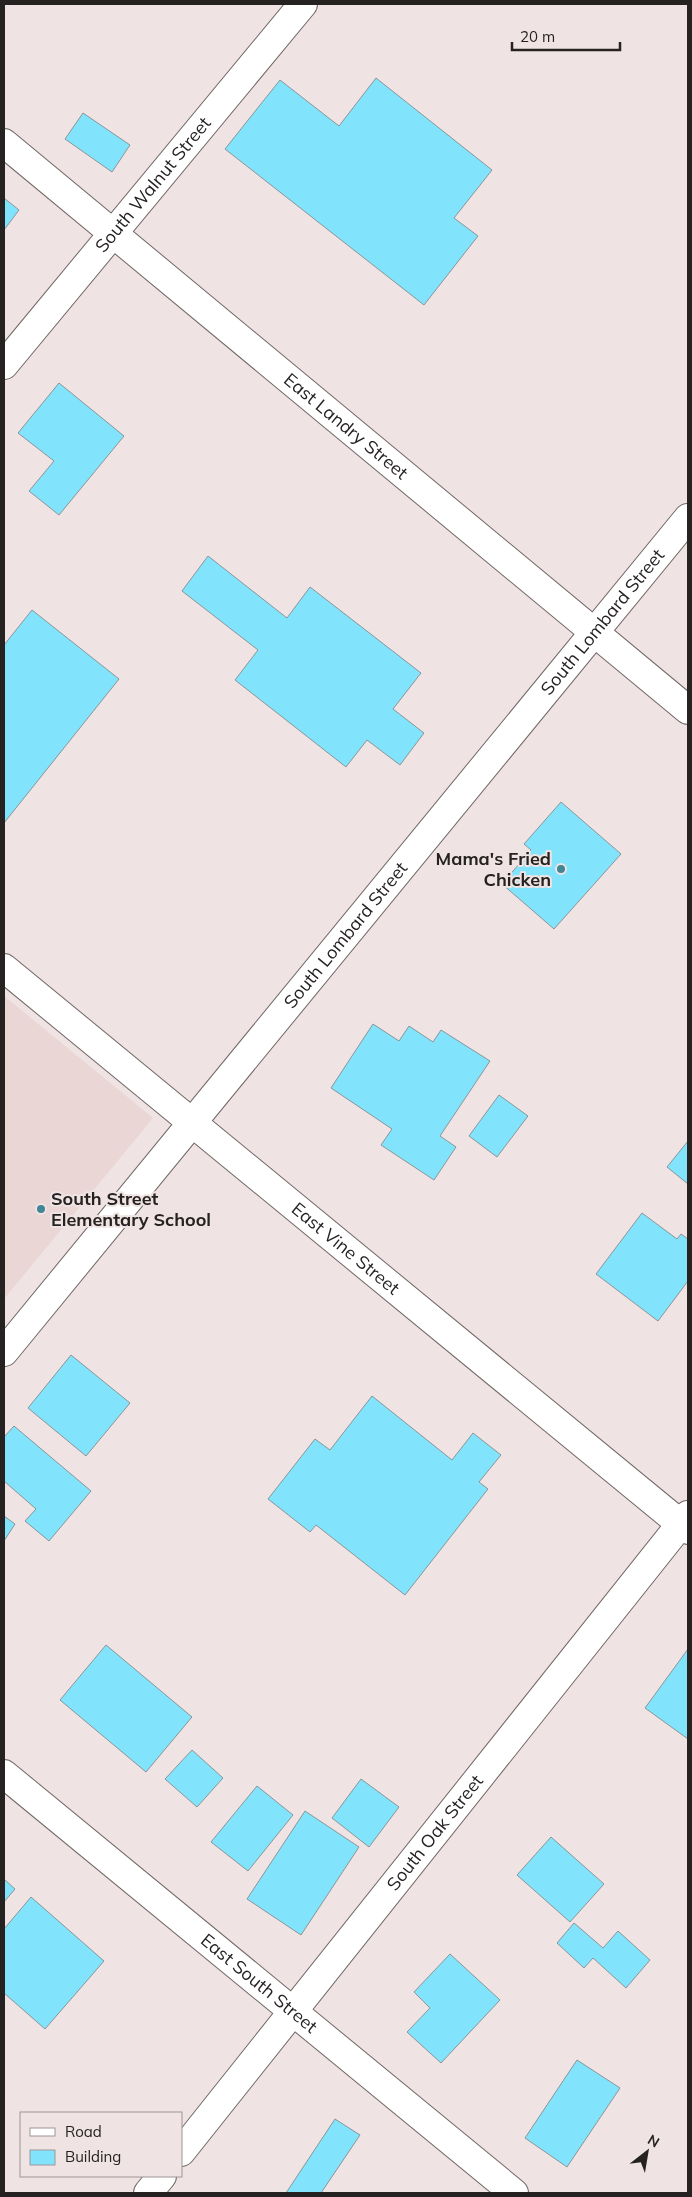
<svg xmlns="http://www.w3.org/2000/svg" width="692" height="2197" font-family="Mulish,sans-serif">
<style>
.built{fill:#ead6d4}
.building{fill:#81e3fc;stroke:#8b9597}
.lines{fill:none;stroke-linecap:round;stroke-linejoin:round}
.minor-casing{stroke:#706766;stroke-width:30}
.highway-casing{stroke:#706766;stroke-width:30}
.minor{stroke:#fff;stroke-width:28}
.highway{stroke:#fff;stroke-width:28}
.poi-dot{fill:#428595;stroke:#efe4e3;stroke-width:2}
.labels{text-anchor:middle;stroke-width:4;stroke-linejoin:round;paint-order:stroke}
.street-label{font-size:18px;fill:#262222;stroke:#efe4e3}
.poi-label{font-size:18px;font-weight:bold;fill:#262222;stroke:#efe4e3;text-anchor:end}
</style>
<rect width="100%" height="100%" fill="#efe4e3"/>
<polygon class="built" points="4,996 153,1118 4,1299"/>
<g class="building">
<polygon points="376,78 492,170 454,218 478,236 424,305 225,149 280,80 339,126"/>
<polygon points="83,113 130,145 112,172 65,139"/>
<polygon points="4,198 19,210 4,230"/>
<polygon points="59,383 124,436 59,515 29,491 54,461 18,433"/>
<polygon points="208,556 287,618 310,587 421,673 393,709 424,733 400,765 367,740 346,767 235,680 258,650 182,591"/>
<polygon points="32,610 119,679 4,823 4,645"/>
<polygon points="561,802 621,854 554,929 502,884 531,850 524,844"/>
<polygon points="373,1024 399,1041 409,1026 433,1042 441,1030 490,1061 440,1136 456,1147 434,1180 381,1145 392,1129 331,1088"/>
<polygon points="499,1095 528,1116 497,1157 469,1136"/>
<polygon points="688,1141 688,1184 667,1167"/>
<polygon points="642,1213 677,1239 681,1234 688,1239 688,1281 658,1321 596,1274"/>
<polygon points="71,1355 130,1403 86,1456 28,1408"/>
<polygon points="372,1396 452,1460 473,1433 501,1455 479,1482 488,1489 405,1595 316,1525 310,1532 268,1499 315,1439 330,1450"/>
<polygon points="14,1426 91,1491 49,1541 25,1521 36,1509 4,1481 4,1437"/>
<polygon points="4,1516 15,1524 4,1541"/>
<polygon points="106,1645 192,1717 146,1772 60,1700"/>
<polygon points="688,1649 688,1739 645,1708"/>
<polygon points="192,1750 223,1778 197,1807 165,1779"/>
<polygon points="361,1779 399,1807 369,1847 332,1818"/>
<polygon points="257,1786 293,1815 248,1871 211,1842"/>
<polygon points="305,1811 359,1847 301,1935 247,1899"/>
<polygon points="551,1837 604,1884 570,1922 517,1875"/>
<polygon points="4,1879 15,1889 4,1902"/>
<polygon points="31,1897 104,1961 45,2029 4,1993 4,1929"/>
<polygon points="574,1923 603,1948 618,1931 650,1960 626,1988 593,1958 584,1968 557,1943"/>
<polygon points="450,1954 500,2000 441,2063 407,2032 430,2008 414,1992"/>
<polygon points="577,2060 620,2088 567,2167 525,2138"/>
<polygon points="335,2119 360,2135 321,2193 286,2193"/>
</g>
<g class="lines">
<g class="minor-casing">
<g id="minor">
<path id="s1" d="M4 365 303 4"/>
<path id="s2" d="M4 1352 688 518"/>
<path id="s3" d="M4 1774 514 2193"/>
<path id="s4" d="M181 2152 688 1515"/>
<polyline points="148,2193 162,2176"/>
</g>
</g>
<g class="highway-casing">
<g id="highway">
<path id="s5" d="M4 143 688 710"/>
<path id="s6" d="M4 968 688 1530"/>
</g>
</g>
<use href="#minor" class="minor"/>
<use href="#highway" class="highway"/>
</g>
<g class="poi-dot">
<circle cx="561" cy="869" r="5"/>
<circle cx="41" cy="1209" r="5"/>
</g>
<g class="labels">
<g class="street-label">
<text dy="6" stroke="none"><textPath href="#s1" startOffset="234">South Walnut Street</textPath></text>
<text dy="6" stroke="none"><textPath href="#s5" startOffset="444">East Landry Street</textPath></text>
<text dy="6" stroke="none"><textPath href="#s2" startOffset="944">South Lombard Street</textPath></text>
<text dy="6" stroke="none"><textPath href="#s2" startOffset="539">South Lombard Street</textPath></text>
<text dy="6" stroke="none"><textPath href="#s6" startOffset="442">East Vine Street</textPath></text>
<text dy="6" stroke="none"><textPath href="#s4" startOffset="408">South Oak Street</textPath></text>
<text dy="6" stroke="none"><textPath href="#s3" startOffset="330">East South Street</textPath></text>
</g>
<g class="poi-label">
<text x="551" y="865">Mama's Fried<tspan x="551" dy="21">Chicken</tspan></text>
<text x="51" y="1205" text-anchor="start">South Street<tspan x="51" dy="21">Elementary School</tspan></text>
</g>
</g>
<rect width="692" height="2197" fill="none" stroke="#262222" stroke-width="10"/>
<rect x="20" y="2112" width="162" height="65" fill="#efe4e3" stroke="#9f9696"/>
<rect x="30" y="2128" width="25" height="8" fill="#ffffff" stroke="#9f9696"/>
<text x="65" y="2137" font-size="15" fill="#262222">Road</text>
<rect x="30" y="2150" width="25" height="15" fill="#81e3fc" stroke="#9f9696"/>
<text x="65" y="2162" font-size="15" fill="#262222">Building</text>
<g transform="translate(647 2152) rotate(31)" stroke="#efe4e3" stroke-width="4" paint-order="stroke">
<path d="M0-4L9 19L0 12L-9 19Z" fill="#262222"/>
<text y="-8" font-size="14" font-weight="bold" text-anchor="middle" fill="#262222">N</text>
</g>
<path d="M512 42v8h108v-8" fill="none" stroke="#262222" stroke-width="2.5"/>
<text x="520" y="42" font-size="15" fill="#262222" stroke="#efe4e3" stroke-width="4" paint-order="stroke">20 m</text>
</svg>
